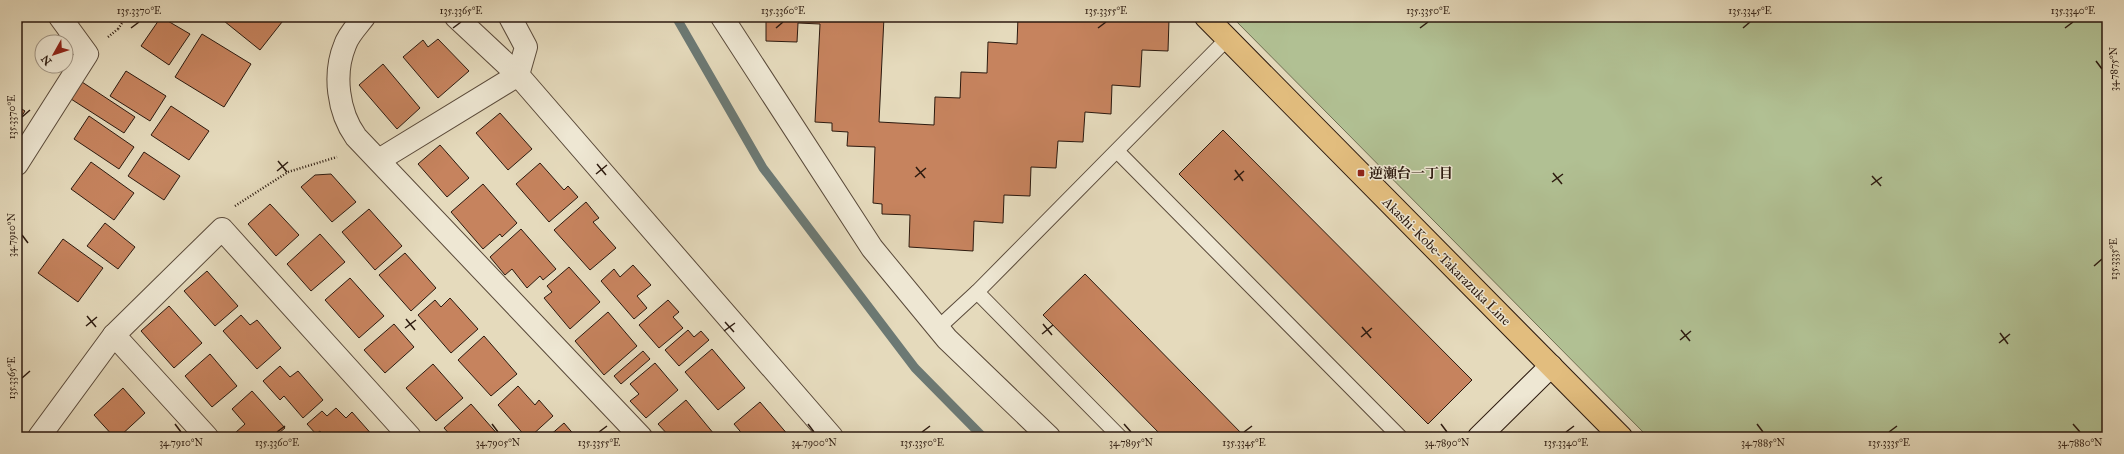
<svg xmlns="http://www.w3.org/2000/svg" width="2124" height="454" font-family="'IM FELL Great Primer','Noto Serif JP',serif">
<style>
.green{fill:#b1c093;stroke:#6e6d51}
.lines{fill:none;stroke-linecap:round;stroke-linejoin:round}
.stream{stroke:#6c7974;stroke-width:9}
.building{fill:#c6835e;stroke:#2c1a0f}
.lane-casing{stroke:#5a4a3a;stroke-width:16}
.street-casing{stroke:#5a4a3a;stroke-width:24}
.secondary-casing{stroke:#2c1a0f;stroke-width:24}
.primary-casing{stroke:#2c1a0f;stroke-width:24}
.path{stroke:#2c1a0f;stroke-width:2.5;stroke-dasharray:1 2;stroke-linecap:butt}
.lane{stroke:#eee7d3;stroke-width:14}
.street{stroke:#eee7d3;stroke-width:22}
.secondary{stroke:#eee7d3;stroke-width:22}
.primary{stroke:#e2bd7e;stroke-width:22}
.ticks{fill:none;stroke:#2c1a0f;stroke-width:1.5}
.poi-dot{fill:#8f2418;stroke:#eee7d3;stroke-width:1.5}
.labels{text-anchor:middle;stroke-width:3;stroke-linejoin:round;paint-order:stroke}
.poi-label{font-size:14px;font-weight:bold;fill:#2c1a0f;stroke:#eee7d3;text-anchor:start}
.street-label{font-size:14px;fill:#2c1a0f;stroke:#eee7d3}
.neatline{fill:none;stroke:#2c1a0f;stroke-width:1.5}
.ticks-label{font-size:10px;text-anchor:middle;fill:#2c1a0f}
</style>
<rect width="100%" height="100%" fill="#e5dabc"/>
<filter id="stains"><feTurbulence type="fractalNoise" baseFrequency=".005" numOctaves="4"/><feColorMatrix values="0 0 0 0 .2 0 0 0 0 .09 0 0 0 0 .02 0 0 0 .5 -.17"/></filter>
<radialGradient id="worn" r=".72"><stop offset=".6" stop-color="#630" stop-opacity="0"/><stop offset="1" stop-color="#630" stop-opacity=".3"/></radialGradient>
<polygon class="green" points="1232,17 2107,17 2107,437 1648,437"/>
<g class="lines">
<polyline class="stream" points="676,17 763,168 915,368 983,437"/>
</g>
<g class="building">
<polygon points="17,17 26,17 17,31"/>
<polygon points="161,17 190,34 169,65 141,46"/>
<polygon points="219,17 286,17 260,50"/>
<polygon points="746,17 884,17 879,122 934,125 935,97 960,98 961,72 987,73 988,42 1017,44 1018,17 1133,17 1169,19 1168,51 1142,50 1140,87 1112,85 1111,114 1085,112 1083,142 1058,141 1056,168 1031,167 1030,196 1004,195 1003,223 974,221 973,251 909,247 910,215 882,214 882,204 873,203 875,147 847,146 848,132 832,131 832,123 815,122 820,24 798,23 797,42 766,41 766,18"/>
<polygon points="202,34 251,64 224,107 175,77"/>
<polygon points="438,39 469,71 438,98 403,57 423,40 428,47"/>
<polygon points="383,64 420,108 397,129 359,85"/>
<polygon points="126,71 166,96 150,121 110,96"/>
<polygon points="82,82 135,117 124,133 71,99"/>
<polygon points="17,106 25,111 17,123"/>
<polygon points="171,106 209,131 189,160 151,135"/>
<polygon points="500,113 532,149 508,170 476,133"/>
<polygon points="89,116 134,147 119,169 74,139"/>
<polygon points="1223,130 1472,380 1428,424 1179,174"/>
<polygon points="440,145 469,178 447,197 418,164"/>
<polygon points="144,152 180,176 164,200 128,176"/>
<polygon points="91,162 134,193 114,220 71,189"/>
<polygon points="540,163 564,190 568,186 578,197 549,222 516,184"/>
<polygon points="331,174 356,202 332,222 301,187 315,175"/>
<polygon points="483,184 517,223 502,237 500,234 483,249 451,212"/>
<polygon points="586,202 599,218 593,222 616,248 590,270 554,230"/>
<polygon points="270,204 299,235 276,256 248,224"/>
<polygon points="369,209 402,246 375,270 342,232"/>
<polygon points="105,223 135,247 118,269 87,246"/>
<polygon points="521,229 556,269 543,280 540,276 527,288 512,269 505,275 490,257"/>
<polygon points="320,234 345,262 311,291 287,264"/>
<polygon points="63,239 103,268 78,302 38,273"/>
<polygon points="405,253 436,288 411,311 379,275"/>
<polygon points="633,265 651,285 637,296 647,308 634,319 601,281 614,269 620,277"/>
<polygon points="569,267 600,302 570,329 544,298 552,292 547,286"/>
<polygon points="207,271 238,306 215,326 184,291"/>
<polygon points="1085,274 1245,437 1163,437 1043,315"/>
<polygon points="350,278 384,316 359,338 325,300"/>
<polygon points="450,298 478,329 451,353 418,315 435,300 441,307"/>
<polygon points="668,300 679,312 673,317 683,328 659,348 639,325"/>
<polygon points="169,306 202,343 174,368 141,331"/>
<polygon points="608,312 637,346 604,375 575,341"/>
<polygon points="241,315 250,325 257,320 281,348 257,369 223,331"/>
<polygon points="394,324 414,347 385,373 364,350"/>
<polygon points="688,330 694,337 701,331 709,340 679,366 665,350"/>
<polygon points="484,336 517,374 491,396 458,360"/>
<polygon points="712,349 745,388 718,410 685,372"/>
<polygon points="643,351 650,359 621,384 614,376"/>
<polygon points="210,354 237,386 212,407 185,376"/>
<polygon points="655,363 678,390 646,418 630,401 639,394 630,384"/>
<polygon points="433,364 463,398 436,421 406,388"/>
<polygon points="280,366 290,377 298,371 323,400 303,418 284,396 280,400 263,381"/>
<polygon points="518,386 535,405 539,400 553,416 530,437 526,437 498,405"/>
<polygon points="123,388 145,413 119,437 114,437 94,415"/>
<polygon points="252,391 285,428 274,437 239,437 235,433 245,424 232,409"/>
<polygon points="686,400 714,434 710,437 670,437 658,424"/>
<polygon points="760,402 789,436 789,437 745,437 734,424"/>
<polygon points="471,404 500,437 452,437 444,428"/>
<polygon points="336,408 346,418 352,412 374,437 325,437 320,431 316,434 307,424 322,411 327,416"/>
<polygon points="564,423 576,437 548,437"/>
<polygon points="148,432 152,437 142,437"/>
<polygon points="292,433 296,437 288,437"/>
</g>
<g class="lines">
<g class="lane-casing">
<g id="lane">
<polyline points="1117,151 1400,437"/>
<polyline points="938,328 977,292"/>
<polyline points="1120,437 977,292 1227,39"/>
</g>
</g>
<g class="street-casing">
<g id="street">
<path d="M364 17C358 25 348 35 345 45 333 74 338 112 356 137L641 437"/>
<polyline points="456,17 518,75 832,437"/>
<polyline points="722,17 872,248 947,339 1049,437"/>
<polyline points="379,160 518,75 526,47 510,17"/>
<polyline points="17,164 87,54 60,17"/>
<polyline points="114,335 207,437"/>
<polyline points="39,437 114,335 222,229 410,437"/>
</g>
</g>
<g class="secondary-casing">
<polyline id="secondary" points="1479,437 1551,366"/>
</g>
<g class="primary-casing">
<polyline id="primary" points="1206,17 1621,437"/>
</g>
<g class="path">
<polyline points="118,29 126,17"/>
<polyline points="108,37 118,29"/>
<polyline points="235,206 288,172 337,157"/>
</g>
<use href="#lane" class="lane"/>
<use href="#street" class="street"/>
<use href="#secondary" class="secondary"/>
<use href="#primary" class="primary"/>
</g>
<path class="ticks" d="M131 28 139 22M453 28 461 22M776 28 783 22M1098 28 1106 22M1420 28 1428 22M1743 28 1750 22M2065 28 2073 22M2096 61 2102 69M22 117 30 110M278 161 287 172M597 164 606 175M916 167 925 178M1235 170 1243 181M277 171 288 162M1553 173 1562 184M596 174 607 165M1872 176 1881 186M915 177 926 168M1234 180 1244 171M1552 182 1563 174M1871 185 1882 177M22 235 28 243M2094 266 2102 259M87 316 96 327M406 319 415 330M725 322 734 332M1043 324 1052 335M86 326 97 317M1362 327 1371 338M405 328 416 320M1681 330 1690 341M724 331 735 323M2000 333 2008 344M1042 334 1053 325M1361 337 1372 328M1680 340 1691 331M1999 343 2010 334M22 378 30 371M175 424 181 432M492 424 498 432M808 424 814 432M1124 424 1131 432M1441 424 1447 432M1757 424 1763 432M2073 424 2080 432M277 432 285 426M599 432 607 426M922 432 930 426M1244 432 1252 426M1566 432 1574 426M1889 432 1897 426"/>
<rect class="poi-dot" x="1357" y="169" width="8" height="8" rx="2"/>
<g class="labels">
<g class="poi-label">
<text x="1369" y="178">逆瀬台一丁目</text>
</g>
<g class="street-label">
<text transform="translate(1447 261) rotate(45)" y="5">Akashi-Kobe-Takarazuka Line</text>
</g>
</g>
<rect width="2124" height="454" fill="none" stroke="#e5dabc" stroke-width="44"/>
<g transform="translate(54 54) rotate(231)"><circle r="19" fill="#eee7d3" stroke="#a09585"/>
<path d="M0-3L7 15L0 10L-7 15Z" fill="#8f2418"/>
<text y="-6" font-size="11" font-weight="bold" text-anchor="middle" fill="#2c1a0f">N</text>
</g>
<rect x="22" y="22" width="2080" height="410" class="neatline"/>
<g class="ticks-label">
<text x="139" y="14">135.3370°E</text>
<text x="461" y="14">135.3365°E</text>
<text x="783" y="14">135.3360°E</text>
<text x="1106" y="14">135.3355°E</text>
<text x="1428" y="14">135.3350°E</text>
<text x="1750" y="14">135.3345°E</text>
<text x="2073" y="14">135.3340°E</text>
<text transform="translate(2113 69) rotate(-90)" y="4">34.7875°N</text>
<text transform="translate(11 117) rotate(-90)" y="4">135.3370°E</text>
<text transform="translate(11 235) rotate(-90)" y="4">34.7910°N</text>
<text transform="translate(2113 259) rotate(-90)" y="4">135.3335°E</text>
<text transform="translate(11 378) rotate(-90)" y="4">135.3365°E</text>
<text x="181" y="446">34.7910°N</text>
<text x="277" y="446">135.3360°E</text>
<text x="498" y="446">34.7905°N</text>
<text x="599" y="446">135.3355°E</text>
<text x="814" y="446">34.7900°N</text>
<text x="922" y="446">135.3350°E</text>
<text x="1131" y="446">34.7895°N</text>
<text x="1244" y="446">135.3345°E</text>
<text x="1447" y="446">34.7890°N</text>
<text x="1566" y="446">135.3340°E</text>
<text x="1763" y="446">34.7885°N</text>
<text x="1889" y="446">135.3335°E</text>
<text x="2080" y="446">34.7880°N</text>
</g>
<rect width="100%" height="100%" filter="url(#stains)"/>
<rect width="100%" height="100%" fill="url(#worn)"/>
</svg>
